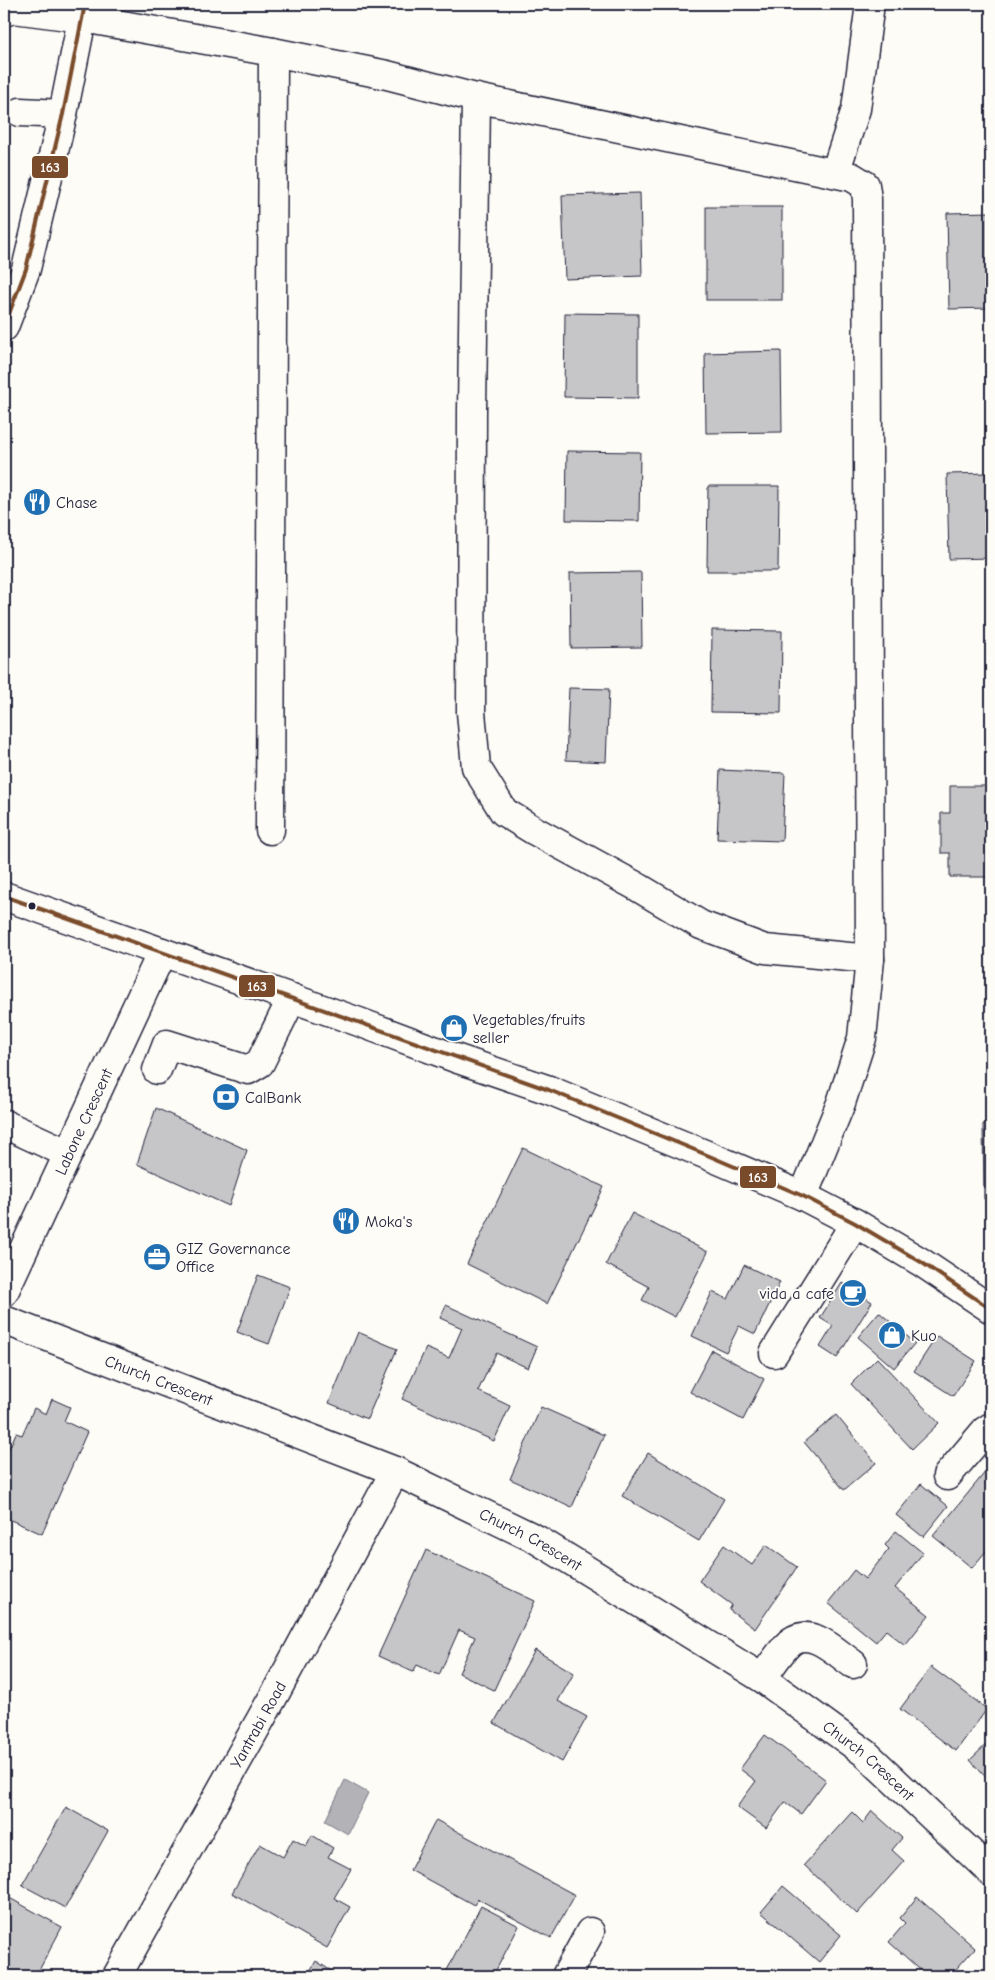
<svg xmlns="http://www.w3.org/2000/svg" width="995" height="1980" font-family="'Comic Neue',sans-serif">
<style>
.water{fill:#b2b2b7;stroke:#787885}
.building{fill:#c6c6c8;stroke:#22223b}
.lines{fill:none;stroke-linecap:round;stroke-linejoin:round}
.minor-casing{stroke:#22223b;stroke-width:31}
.minor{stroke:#fdfcf7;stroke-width:28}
.bus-1-casing{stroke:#fdfcf7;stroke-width:8}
.bus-1{stroke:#7a4b2a;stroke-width:4}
.bus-dot{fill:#22223b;stroke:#fdfcf7;stroke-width:2}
.labels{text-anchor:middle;stroke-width:4;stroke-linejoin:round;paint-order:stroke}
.poi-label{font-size:16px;fill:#22223b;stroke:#fdfcf7;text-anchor:start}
.street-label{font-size:16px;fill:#22223b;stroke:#fdfcf7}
.line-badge{stroke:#fdfcf7;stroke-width:2}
.badge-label{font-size:14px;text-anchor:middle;font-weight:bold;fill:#fff}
</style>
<rect width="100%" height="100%" fill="#fdfcf7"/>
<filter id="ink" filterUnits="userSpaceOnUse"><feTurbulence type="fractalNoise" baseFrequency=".02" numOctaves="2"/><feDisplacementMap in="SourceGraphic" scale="10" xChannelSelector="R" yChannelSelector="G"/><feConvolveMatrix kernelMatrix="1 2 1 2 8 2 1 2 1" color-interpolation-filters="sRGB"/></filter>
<g filter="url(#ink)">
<polygon class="water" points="345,1780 368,1793 348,1834 325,1821"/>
<g class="building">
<polygon points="640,193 642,276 565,279 562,195"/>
<rect x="706" y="207" width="76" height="93"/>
<polygon points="991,212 991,308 949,309 947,213"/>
<polygon points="565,313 638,314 638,398 564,397"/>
<polygon points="781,351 782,432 706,433 705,353"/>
<polygon points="567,451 640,452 639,521 566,520"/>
<polygon points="991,473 991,558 949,559 947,474"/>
<polygon points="708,486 779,486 778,571 707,571"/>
<polygon points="641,572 642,647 571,648 570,573"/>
<polygon points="712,630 782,631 781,713 711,712"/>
<polygon points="569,688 609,689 606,762 566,760"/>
<polygon points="720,770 785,773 782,841 717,839"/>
<polygon points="950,786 991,786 991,877 950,877 950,853 941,853 941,813 950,813"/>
<polygon points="156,1108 247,1150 229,1206 137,1164"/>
<polygon points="983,1124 991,1124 991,1199 984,1199"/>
<polygon points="523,1148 604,1187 547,1304 467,1264"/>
<polygon points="632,1213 708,1252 675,1317 642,1300 649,1287 606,1264"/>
<polygon points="744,1265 780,1282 755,1334 739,1326 726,1352 692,1336 712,1292 728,1299"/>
<polygon points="258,1275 290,1287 269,1344 237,1332"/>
<polygon points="842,1283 872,1302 837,1358 820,1347 833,1326 820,1318"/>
<polygon points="446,1305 537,1347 528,1368 496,1353 478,1391 510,1406 494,1441 402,1399 426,1348 449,1358 462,1328 440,1318"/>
<polygon points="879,1312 915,1343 894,1368 858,1337"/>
<polygon points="358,1332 397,1349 367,1419 329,1403"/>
<polygon points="937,1336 976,1361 953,1396 914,1371"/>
<polygon points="712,1350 764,1379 743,1420 690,1392"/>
<polygon points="877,1358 939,1423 912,1449 851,1384"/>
<polygon points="52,1399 70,1407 64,1421 87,1432 42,1534 4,1517 4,1460 16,1433 22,1435 34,1408 46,1414"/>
<polygon points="541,1407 604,1435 572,1507 510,1479"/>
<polygon points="836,1415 876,1463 844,1490 804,1442"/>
<polygon points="648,1453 724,1499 699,1541 622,1496"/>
<polygon points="991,1465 991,1545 972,1568 933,1536"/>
<polygon points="921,1484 948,1506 923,1537 896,1515"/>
<polygon points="896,1531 923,1553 895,1588 929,1615 905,1645 886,1630 876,1642 828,1603 854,1570 865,1579 889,1549 885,1545"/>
<polygon points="724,1545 752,1565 766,1545 797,1567 755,1629 729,1610 732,1605 699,1581"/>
<polygon points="426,1550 535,1601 494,1690 459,1673 475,1637 459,1630 439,1675 417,1665 413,1672 378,1656"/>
<polygon points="535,1650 574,1673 558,1701 587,1717 562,1762 494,1723"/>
<polygon points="931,1667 987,1709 956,1751 900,1709"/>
<polygon points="765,1735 826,1780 801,1814 785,1802 766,1828 737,1807 756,1781 740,1769"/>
<polygon points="991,1740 991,1783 970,1760"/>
<polygon points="66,1807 108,1831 65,1908 22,1885"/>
<polygon points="872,1811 902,1838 892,1850 904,1861 857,1914 804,1865 852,1812 863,1823"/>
<polygon points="436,1820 575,1895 551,1938 478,1899 474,1905 410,1870"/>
<polygon points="312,1835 333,1848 328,1857 351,1869 334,1898 350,1907 327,1948 232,1893 260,1844 283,1857 293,1839 306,1846"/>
<polygon points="783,1886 841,1935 819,1962 761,1912"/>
<polygon points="4,1895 62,1927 36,1976 4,1976"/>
<polygon points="917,1897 975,1948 950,1976 927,1976 889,1942 905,1923 900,1918"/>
<polygon points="481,1906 519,1926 493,1976 444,1976"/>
<polygon points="316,1961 339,1976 307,1976"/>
</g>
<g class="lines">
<g class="minor-casing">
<g id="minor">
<polyline points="4,12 14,9 83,18 273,52 387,75 476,98 852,177 865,185 867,199 870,959 862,1038 841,1103 803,1196"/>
<polyline points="476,98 472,412 471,712 476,767 504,812 535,831 636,886 701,925 765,949 870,959"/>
<polyline points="20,112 63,114"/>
<polyline points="835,173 856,109 870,4"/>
<polyline points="4,327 26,269 63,114 85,4"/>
<polyline points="270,830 273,52"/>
<polyline points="4,896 359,1022 455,1058 549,1090 707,1155 803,1196 855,1223 921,1262 991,1309"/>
<polyline points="157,1070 167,1044 248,1070 260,1063 292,998"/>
<polyline points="4,1124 67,1153"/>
<path id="s1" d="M4 1292 162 952"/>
<path id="s2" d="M4 1320 395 1471 536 1539 762 1678 865 1753 991 1872"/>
<polyline points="774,1353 855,1223"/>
<polyline points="947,1476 985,1431 991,1427"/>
<path d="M762 1678C770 1668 782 1648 792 1641 812 1627 837 1653 853 1664"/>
<path id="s3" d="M117 1976 276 1692 395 1471"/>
<polyline points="566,1976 590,1932"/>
</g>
</g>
<use href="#minor" class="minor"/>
<g class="bus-1-casing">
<g id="bus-1">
<polyline points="4,327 26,269 63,114 85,4"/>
<polyline points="4,896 549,1090 707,1155 803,1196 855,1223 921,1262 991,1309"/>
</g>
</g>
<use href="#bus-1" class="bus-1"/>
</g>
</g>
<defs>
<g id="restaurant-disc" transform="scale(1.4375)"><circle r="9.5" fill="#1f6fb2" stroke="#fdfcf7"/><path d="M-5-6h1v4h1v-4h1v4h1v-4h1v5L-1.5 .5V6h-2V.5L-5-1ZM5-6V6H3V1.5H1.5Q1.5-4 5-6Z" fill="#fff"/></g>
<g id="shop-disc" transform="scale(1.4375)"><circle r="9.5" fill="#1f6fb2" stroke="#fdfcf7"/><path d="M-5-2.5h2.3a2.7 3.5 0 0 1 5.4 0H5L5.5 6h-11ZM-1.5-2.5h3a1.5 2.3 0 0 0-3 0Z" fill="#fff"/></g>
<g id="bank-disc" transform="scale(1.4375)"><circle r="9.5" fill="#1f6fb2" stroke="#fdfcf7"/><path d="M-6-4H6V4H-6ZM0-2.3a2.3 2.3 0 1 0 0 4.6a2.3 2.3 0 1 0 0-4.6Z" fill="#fff"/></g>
<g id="office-disc" transform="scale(1.4375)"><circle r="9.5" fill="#1f6fb2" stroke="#fdfcf7"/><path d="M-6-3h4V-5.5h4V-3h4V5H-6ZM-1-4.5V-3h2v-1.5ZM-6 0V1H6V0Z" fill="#fff"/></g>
<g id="cafe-disc" transform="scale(1.4375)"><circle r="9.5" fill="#1f6fb2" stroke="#fdfcf7"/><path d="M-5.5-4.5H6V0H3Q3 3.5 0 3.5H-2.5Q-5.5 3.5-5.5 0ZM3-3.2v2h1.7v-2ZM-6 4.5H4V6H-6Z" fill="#fff"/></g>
</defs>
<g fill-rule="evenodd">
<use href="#restaurant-disc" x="37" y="502"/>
<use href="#shop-disc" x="454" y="1028"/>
<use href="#bank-disc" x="226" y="1097"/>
<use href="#restaurant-disc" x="346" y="1221"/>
<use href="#office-disc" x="157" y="1257"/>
<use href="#cafe-disc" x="853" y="1293"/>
<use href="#shop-disc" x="892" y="1335"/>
</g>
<circle class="bus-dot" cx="32" cy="906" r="4.5"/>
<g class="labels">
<g class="poi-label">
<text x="56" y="508">Chase</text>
<text x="473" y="1025">Vegetables/fruits<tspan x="473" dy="18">seller</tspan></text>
<text x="245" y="1103">CalBank</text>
<text x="365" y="1227">Moka's</text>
<text x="176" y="1254">GIZ Governance<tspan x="176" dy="18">Office</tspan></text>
<text x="834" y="1299" text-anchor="end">vida a cafe</text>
<text x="911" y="1341">Kuo</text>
</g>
<g class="street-label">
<text dy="6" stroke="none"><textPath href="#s1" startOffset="188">Labone Crescent</textPath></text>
<text dy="6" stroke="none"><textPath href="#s2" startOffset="166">Church Crescent</textPath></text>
<text dy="6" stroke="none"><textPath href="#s2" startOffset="571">Church Crescent</textPath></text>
<text dy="6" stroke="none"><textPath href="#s3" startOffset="288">Yantrabi Road</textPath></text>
<text dy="6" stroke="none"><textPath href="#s2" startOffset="976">Church Crescent</textPath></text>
</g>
</g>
<g class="line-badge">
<rect x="31" y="155" width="38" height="24" rx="5" fill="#7a4b2a"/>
<rect x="238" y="974" width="38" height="24" rx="5" fill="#7a4b2a"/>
<rect x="739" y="1165" width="38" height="24" rx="5" fill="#7a4b2a"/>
</g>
<g class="badge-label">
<text x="50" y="172">163</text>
<text x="257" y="991">163</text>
<text x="758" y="1182">163</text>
</g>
<rect width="995" height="1980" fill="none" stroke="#fdfcf7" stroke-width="20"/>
<rect x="10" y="10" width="975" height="1960" fill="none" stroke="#22223b" stroke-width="2" filter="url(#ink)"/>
</svg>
